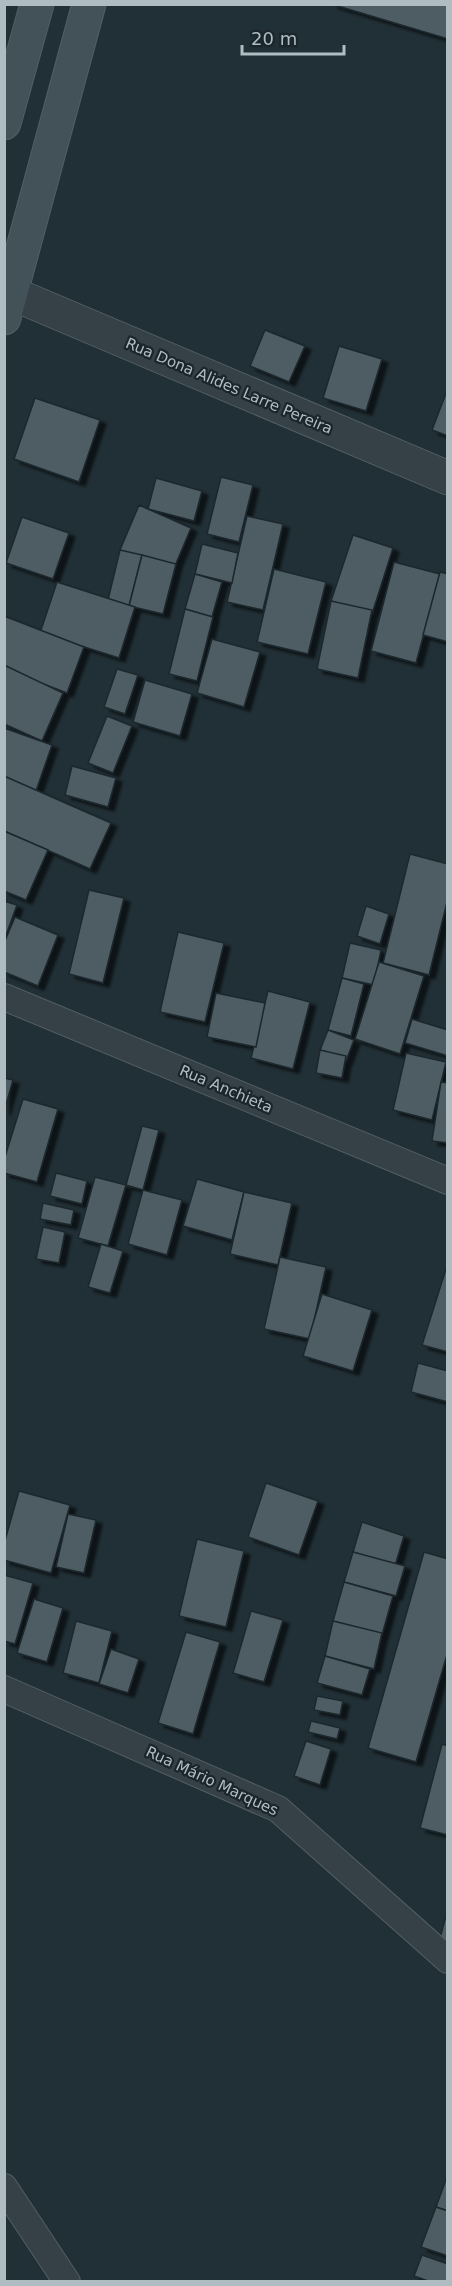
<svg xmlns="http://www.w3.org/2000/svg" width="452" height="2286" font-family="'DejaVu Sans',sans-serif">
<style>
.building{fill:#4d5d64;stroke:#1c282d;stroke-width:1.5;filter:url(#shadow)}
.lines{fill:none;stroke-linecap:round;stroke-linejoin:round}
.minor-casing{stroke:#525f64;stroke-width:28}
.tertiary-casing{stroke:#525f64;stroke-width:35}
.secondary-casing{stroke:#525f64;stroke-width:35}
.minor{stroke:#354146;stroke-width:26}
.tertiary{stroke:#354146;stroke-width:33}
.secondary{stroke:#435259;stroke-width:33}
.labels{text-anchor:middle;stroke-width:4.5;stroke-linejoin:round;paint-order:stroke}
.street-label{font-size:15px;fill:#afbdc3;stroke:#1a262b}
</style>
<defs>
<filter id="shadow"><feDropShadow dx="6" dy="4" stdDeviation="1.5" flood-color="#0009"/></filter>
</defs>
<rect width="100%" height="100%" fill="#213036"/>
<g class="building">
<polygon points="331,4 448,4 448,39"/>
<polygon points="265,330 305,346 289,382 250,366"/>
<polygon points="339,346 382,359 366,411 323,398"/>
<polygon points="448,388 448,436 432,430"/>
<polygon points="35,398 100,420 79,482 14,459"/>
<polygon points="221,477 253,485 239,542 207,534"/>
<polygon points="156,478 202,491 194,521 148,509"/>
<polygon points="139,505 191,528 172,573 120,550"/>
<polygon points="247,516 283,524 263,610 227,602"/>
<polygon points="22,517 69,533 53,579 6,563"/>
<polygon points="353,535 393,548 372,614 331,601"/>
<polygon points="202,544 238,553 232,583 195,574"/>
<polygon points="120,550 142,555 129,606 108,600"/>
<polygon points="142,555 176,564 163,614 129,606"/>
<polygon points="394,562 440,574 416,663 371,651"/>
<polygon points="274,569 326,582 308,654 257,642"/>
<polygon points="440,572 448,574 448,642 423,635"/>
<polygon points="195,574 222,582 212,617 185,609"/>
<polygon points="57,582 135,607 119,658 40,633"/>
<polygon points="331,601 372,610 358,678 317,669"/>
<polygon points="185,609 213,617 197,681 169,674"/>
<polygon points="4,616 84,647 67,693 4,669"/>
<polygon points="212,639 260,652 244,707 197,693"/>
<polygon points="4,665 63,693 42,741 4,724"/>
<polygon points="117,669 138,675 125,714 104,707"/>
<polygon points="145,680 192,694 180,736 133,722"/>
<polygon points="107,716 132,726 113,773 88,763"/>
<polygon points="4,728 52,745 36,791 4,780"/>
<polygon points="72,766 116,778 108,807 65,795"/>
<polygon points="4,776 111,823 90,869 4,831"/>
<polygon points="4,831 48,850 26,900 4,891"/>
<polygon points="410,854 448,864 448,898 429,975 383,963"/>
<polygon points="89,890 124,898 103,983 69,974"/>
<polygon points="4,901 17,905 4,941"/>
<polygon points="366,906 389,914 380,944 357,936"/>
<polygon points="15,917 58,935 38,986 4,972 4,943"/>
<polygon points="178,932 224,943 205,1022 160,1012"/>
<polygon points="350,943 381,950 374,985 342,978"/>
<polygon points="379,962 424,976 400,1054 355,1039"/>
<polygon points="342,978 364,984 351,1036 328,1030"/>
<polygon points="268,991 310,1002 293,1069 251,1058"/>
<polygon points="216,993 265,1003 256,1047 207,1037"/>
<polygon points="412,1019 448,1030 448,1056 405,1043"/>
<polygon points="328,1030 354,1040 346,1061 320,1050"/>
<polygon points="320,1050 346,1056 342,1078 316,1073"/>
<polygon points="406,1053 446,1062 432,1120 393,1110"/>
<polygon points="4,1078 13,1080 4,1112"/>
<polygon points="441,1082 448,1083 448,1143 432,1141"/>
<polygon points="23,1099 58,1109 37,1182 4,1173 4,1160"/>
<polygon points="142,1126 159,1130 143,1190 126,1185"/>
<polygon points="56,1173 87,1181 82,1204 50,1196"/>
<polygon points="95,1177 126,1185 108,1246 78,1238"/>
<polygon points="197,1179 244,1192 232,1240 183,1226"/>
<polygon points="143,1190 182,1200 167,1255 128,1244"/>
<polygon points="244,1192 292,1203 278,1265 230,1254"/>
<polygon points="43,1203 74,1210 71,1225 40,1219"/>
<polygon points="43,1227 65,1232 59,1263 36,1259"/>
<polygon points="101,1244 123,1251 110,1293 88,1287"/>
<polygon points="280,1257 326,1267 310,1339 264,1329"/>
<polygon points="446,1269 448,1270 448,1352 422,1345"/>
<polygon points="322,1294 372,1310 353,1371 303,1356"/>
<polygon points="418,1363 448,1371 448,1402 411,1392"/>
<polygon points="266,1483 318,1501 299,1555 248,1537"/>
<polygon points="19,1491 70,1505 51,1573 4,1560 4,1544"/>
<polygon points="68,1514 96,1520 84,1573 56,1567"/>
<polygon points="362,1522 404,1536 395,1566 353,1552"/>
<polygon points="197,1539 244,1551 226,1627 179,1616"/>
<polygon points="353,1552 405,1566 396,1596 344,1582"/>
<polygon points="424,1552 448,1559 448,1651 416,1762 368,1748"/>
<polygon points="4,1575 33,1583 15,1644 4,1641"/>
<polygon points="344,1582 393,1596 382,1635 333,1621"/>
<polygon points="34,1599 63,1608 47,1662 17,1653"/>
<polygon points="251,1611 283,1620 264,1682 233,1673"/>
<polygon points="76,1621 112,1631 99,1683 63,1673"/>
<polygon points="333,1621 382,1633 374,1669 325,1656"/>
<polygon points="186,1632 220,1642 193,1734 158,1723"/>
<polygon points="111,1649 139,1659 128,1693 99,1684"/>
<polygon points="325,1656 370,1669 362,1695 317,1683"/>
<polygon points="317,1696 343,1701 340,1715 314,1710"/>
<polygon points="311,1721 340,1728 337,1739 308,1732"/>
<polygon points="306,1741 331,1749 320,1785 294,1776"/>
<polygon points="442,1744 448,1746 448,1835 420,1828"/>
<polygon points="448,1908 448,1944 439,1942"/>
<polygon points="448,2174 448,2211 436,2207"/>
<polygon points="436,2207 448,2211 448,2256 421,2247"/>
<polygon points="422,2255 448,2264 448,2282 431,2282 414,2276"/>
</g>
<g class="lines">
<g class="minor-casing">
<g id="minor">
<polyline points="4,997 448,1181"/>
<polyline points="4,1689 278,1809 448,1960"/>
<polyline points="4,2187 67,2282"/>
</g>
</g>
<g class="tertiary-casing">
<polyline id="tertiary" points="11,293 448,478"/>
</g>
<g class="secondary-casing">
<g id="secondary">
<polyline points="4,123 37,4"/>
<polyline points="4,318 89,4"/>
</g>
</g>
<use href="#minor" class="minor"/>
<use href="#tertiary" class="tertiary"/>
<use href="#secondary" class="secondary"/>
</g>
<g class="labels">
<g class="street-label">
<text transform="translate(229 386) rotate(23)" y="5">Rua Dona Alides Larre Pereira</text>
<text transform="translate(226 1089) rotate(23)" y="5">Rua Anchieta</text>
<text transform="translate(212 1781) rotate(25)" y="5">Rua Mário Marques</text>
</g>
</g>
<rect width="452" height="2286" fill="none" stroke="#afbdc3" stroke-width="12"/>
<path d="M242 45v9h102v-9" fill="none" stroke="#afbdc3" stroke-width="3"/>
<text x="251" y="45" font-size="18" fill="#afbdc3" stroke="#1a262b" stroke-width="4.5" paint-order="stroke">20 m</text>
</svg>
